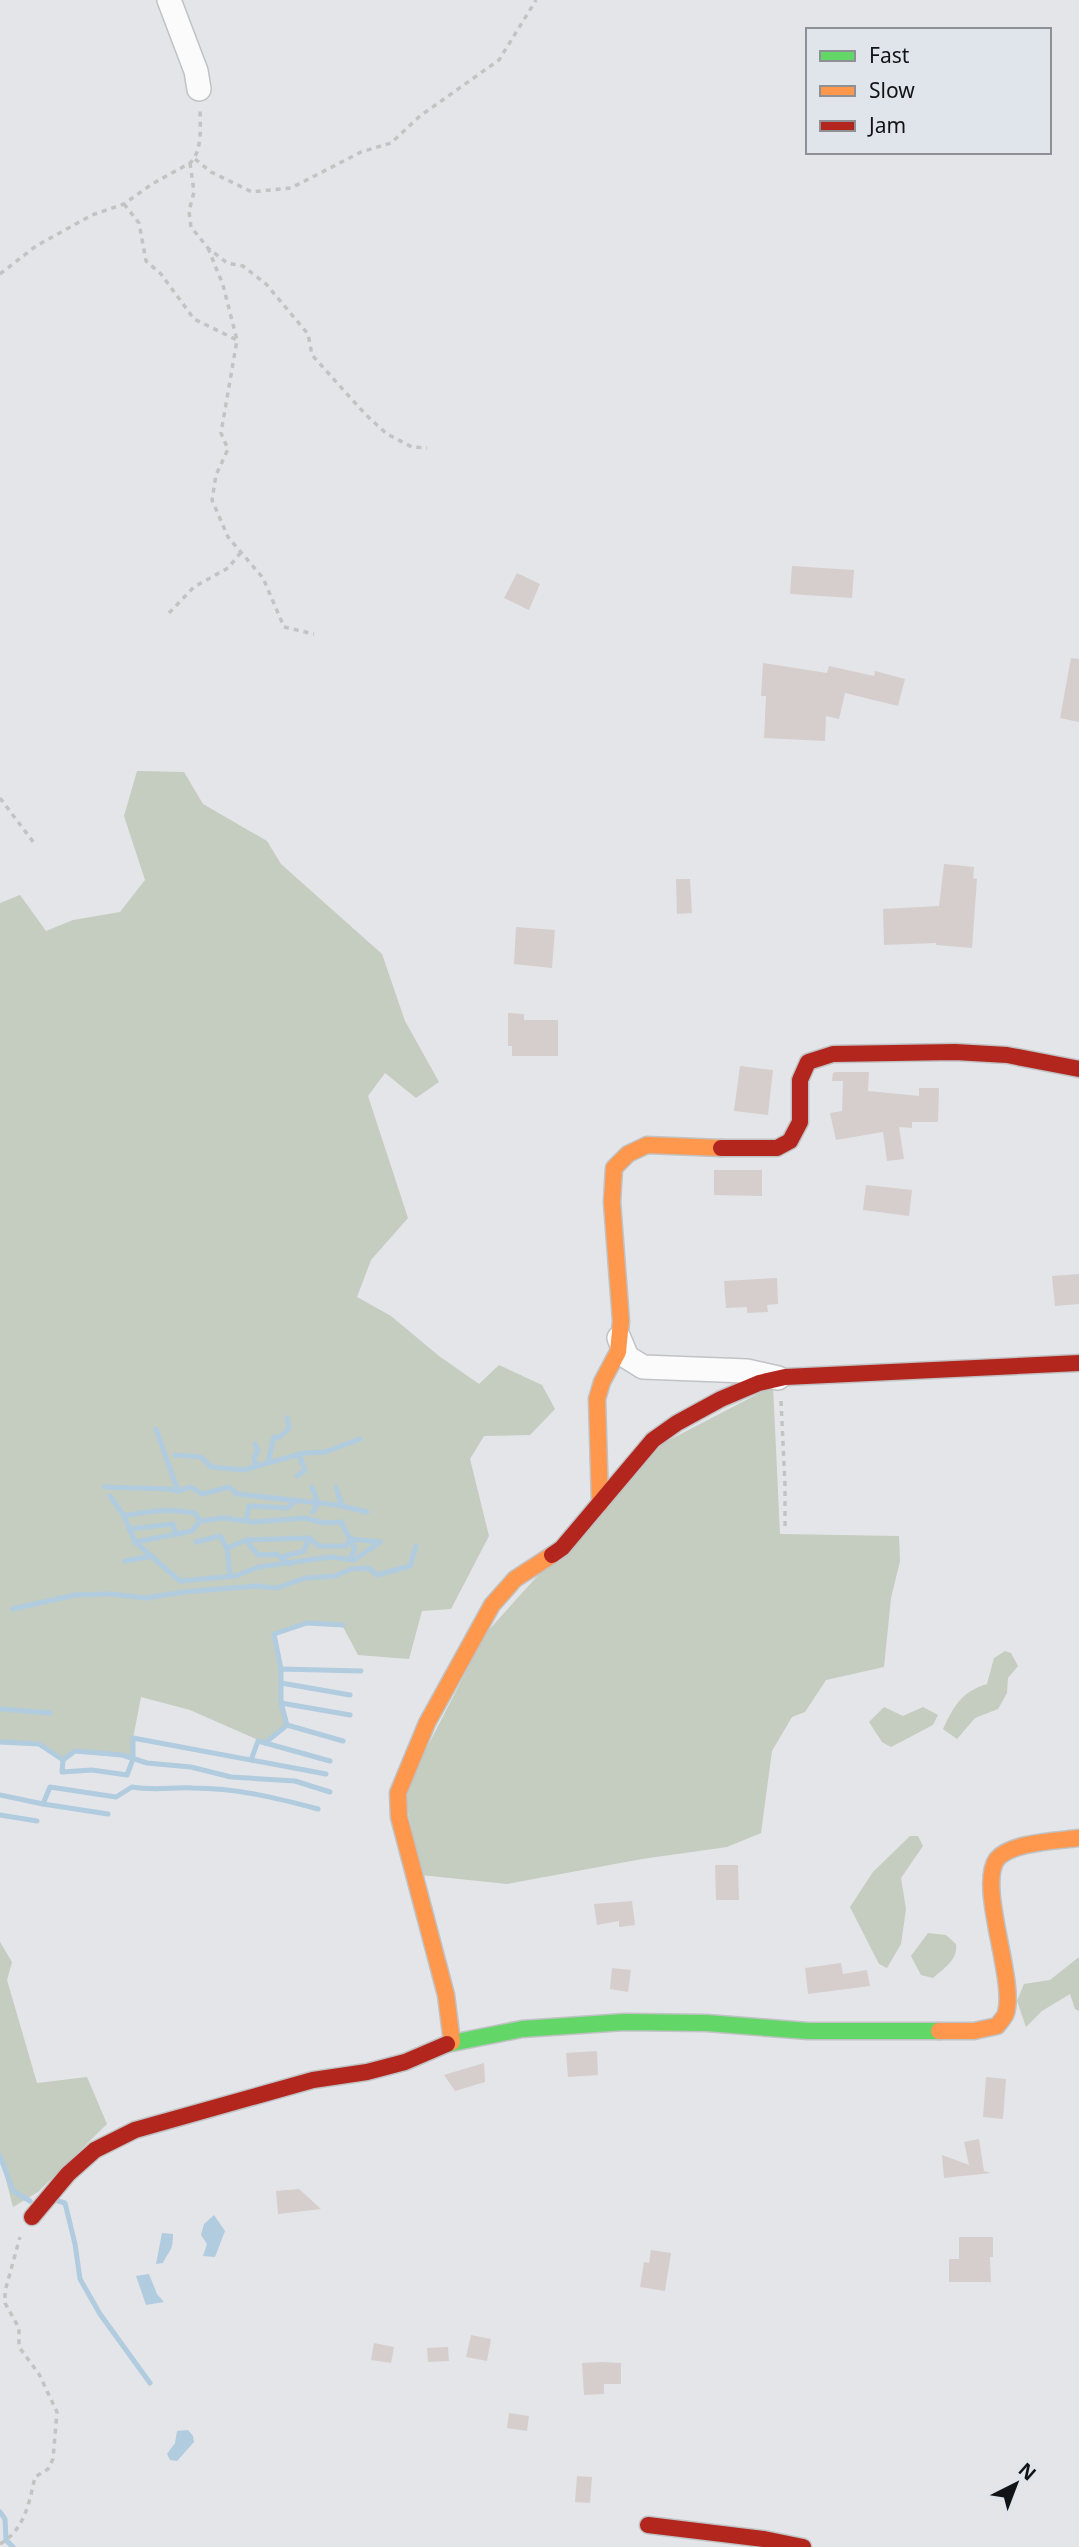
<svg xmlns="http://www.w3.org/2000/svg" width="1079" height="2547" font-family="'Noto Sans',sans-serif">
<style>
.green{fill:#c4cdbf}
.water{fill:#b1cbdf}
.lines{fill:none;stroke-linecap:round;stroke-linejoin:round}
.stream{stroke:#b1cbdf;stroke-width:5}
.building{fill:#d6cecd}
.street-casing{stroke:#c0c2c4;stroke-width:26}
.fast-casing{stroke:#c0c2c4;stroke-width:19}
.slow-casing{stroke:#c0c2c4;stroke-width:19}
.jam-casing{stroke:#c0c2c4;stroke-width:19}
.path{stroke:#c3c3c4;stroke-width:3.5;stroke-dasharray:5 5;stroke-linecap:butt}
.street{stroke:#fbfbfc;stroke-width:23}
.fast{stroke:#63d668;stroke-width:16}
.slow{stroke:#ff974d;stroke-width:16}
.jam{stroke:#b3261e;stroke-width:16}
</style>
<rect width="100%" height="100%" fill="#e3e5e8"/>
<g class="green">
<polygon points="137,771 184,772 203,804 267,841 281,864 382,954 405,1021 439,1082 416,1098 385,1073 368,1096 408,1218 371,1260 357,1297 391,1316 439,1356 479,1384 499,1365 542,1385 555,1409 530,1435 484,1436 470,1459 489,1536 451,1609 422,1611 409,1659 358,1655 342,1625 307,1623 274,1634 281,1669 281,1703 287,1725 265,1743 190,1710 141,1697 133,1738 133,1759 122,1755 75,1751 63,1760 39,1744 0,1742 0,903 20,895 46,931 73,920 120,912 145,880 124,816"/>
<polygon points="773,1386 780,1534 899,1536 900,1561 891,1598 884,1667 826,1680 805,1712 792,1717 772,1751 761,1833 727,1847 642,1859 507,1884 421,1875 404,1792 486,1633 652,1449"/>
<path d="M1005 1651 1011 1653 1018 1666 1008 1678 1007 1693 998 1709 975 1718 957 1739 943 1729C954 1706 961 1692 987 1684L994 1658Z"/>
<polygon points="884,1707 903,1716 923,1707 938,1715 933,1725 891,1747 882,1742 869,1722"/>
<polygon points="910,1836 918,1836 923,1846 901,1878 906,1909 901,1944 887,1968 879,1964 850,1907 873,1872"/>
<path d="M928 1933 946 1935 956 1944C958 1960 944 1968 933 1978L921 1975 911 1956Z"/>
<polygon points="0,1942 12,1962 7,1980 37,2083 87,2077 107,2124 38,2192 13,2207 0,2157"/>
<polygon points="1079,1957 1079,2011 1075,2009 1070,1994 1042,2011 1026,2027 1017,2001 1024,1984 1050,1980"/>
</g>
<g class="water">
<polygon points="214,2215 225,2231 215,2257 203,2256 207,2244 201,2235 204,2224"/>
<path d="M162 2233 173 2234C173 2252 169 2250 163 2263L156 2264Z"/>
<polygon points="149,2274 157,2294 164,2302 146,2305 136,2276"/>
<polygon points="188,2430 193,2436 194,2442 177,2461 170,2460 167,2454 175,2443 177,2431"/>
</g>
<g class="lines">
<g class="stream">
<polyline points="156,1429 178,1491"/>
<polyline points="255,1444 258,1451 254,1457 256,1466"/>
<polyline points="175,1455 201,1457 211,1467 243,1470 304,1453 325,1452 360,1439"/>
<polyline points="268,1462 274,1437 280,1437 289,1428 287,1418"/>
<polyline points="297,1476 305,1470 299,1455"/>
<polyline points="104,1487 170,1489 178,1491 191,1487 202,1494 229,1487 237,1494 337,1505 367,1512"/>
<polyline points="312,1487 318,1503 313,1512"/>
<polyline points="336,1487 342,1506"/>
<polyline points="110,1496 124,1516 135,1542 180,1581 235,1576 259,1567 330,1557 354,1560 380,1542"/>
<path d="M124 1516C149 1511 169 1508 195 1513L200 1521"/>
<polyline points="246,1521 249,1506 288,1508 296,1500"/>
<polyline points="130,1529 173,1524 176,1534"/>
<polyline points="246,1540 258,1555 276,1554 290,1564"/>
<polyline points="135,1542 192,1531 200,1521 223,1518 254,1522 305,1518 324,1523 341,1522 350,1539 380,1542"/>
<polyline points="196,1542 220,1536 227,1548 246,1540 309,1538 319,1546 346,1546 350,1539 355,1549 350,1559"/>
<polyline points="227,1548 230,1576"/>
<polyline points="281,1557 304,1551 309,1538"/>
<polyline points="125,1561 152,1556"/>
<polyline points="12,1609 75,1595 111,1594 146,1598 183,1592 256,1586 277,1588 305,1578 335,1576 351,1569 369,1568 377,1575 410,1566 416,1546"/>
<polyline points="281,1669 274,1634 307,1623 343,1625"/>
<polyline points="281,1683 281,1669 361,1671"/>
<polyline points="281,1703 281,1683 350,1695"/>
<polyline points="0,1709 50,1713"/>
<polyline points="287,1725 281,1703 350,1715"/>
<polyline points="0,1742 39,1744 63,1760 75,1751 122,1755 147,1763 191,1767 231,1777 295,1781 330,1792"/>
<polyline points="265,1743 287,1725 343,1741"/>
<polyline points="63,1760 62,1772 92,1770 127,1775 133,1759 133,1738 326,1774"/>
<polyline points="251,1760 258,1741 330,1761"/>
<path d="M0 1795 43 1804 50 1787 116 1797 132 1787C156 1791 171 1787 193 1788 236 1788 277 1798 318 1809"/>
<polyline points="43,1804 108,1814"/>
<polyline points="0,1815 37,1821"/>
<polyline points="0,2156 13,2191 30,2201"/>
<polyline points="58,2201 65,2203 75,2244 80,2279 100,2314 150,2383"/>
<polyline points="0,2512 5,2519 6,2540 13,2547"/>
</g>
</g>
<g class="building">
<polygon points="792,566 854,570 852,598 790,594"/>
<polygon points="517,573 540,584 529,610 504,598"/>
<polygon points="1071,658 1079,659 1079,722 1060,718"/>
<polygon points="763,663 827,673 829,666 874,676 875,671 905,679 898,706 845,693 839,719 826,716 825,741 764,738 766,696 761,696"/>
<polygon points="944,864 974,867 973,878 977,879 972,948 936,945 936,943 884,945 883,909 939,906"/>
<polygon points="676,879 690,879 692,913 677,914"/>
<polygon points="516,927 555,930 552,968 514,964"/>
<polygon points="508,1013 524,1014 524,1020 558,1020 558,1056 512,1056 512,1046 508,1046"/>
<polygon points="740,1066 773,1070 768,1115 734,1111"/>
<polygon points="836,1072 869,1072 868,1091 919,1096 919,1088 939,1088 938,1122 912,1122 912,1128 899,1127 904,1159 887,1161 883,1132 836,1140 830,1113 842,1111 843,1081 832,1081 833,1073"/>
<polygon points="714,1170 762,1170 762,1196 714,1195"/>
<polygon points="866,1185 912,1190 909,1216 863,1210"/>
<polygon points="1079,1274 1079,1304 1055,1306 1052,1276"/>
<polygon points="777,1278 778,1304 767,1305 768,1312 747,1313 747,1307 726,1308 724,1281"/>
<polygon points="715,1865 738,1865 739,1900 716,1900"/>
<polygon points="632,1901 635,1925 619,1927 619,1921 597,1925 594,1904"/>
<polygon points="841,1963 843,1974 867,1970 870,1986 808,1994 805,1968"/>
<polygon points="612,1968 631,1970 628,1992 610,1989"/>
<polygon points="597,2051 598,2075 568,2077 566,2053"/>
<polygon points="484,2063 485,2082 455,2091 444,2075"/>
<polygon points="986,2077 1006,2079 1003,2119 983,2117"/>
<polygon points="979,2139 984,2171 991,2173 944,2178 942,2155 969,2165 964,2142"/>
<polygon points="299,2189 321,2209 278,2214 276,2191"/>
<polygon points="959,2237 993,2237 993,2257 990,2257 991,2282 949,2282 949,2259 959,2259"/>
<polygon points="651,2250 671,2253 665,2291 640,2287 644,2262 649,2263"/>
<polygon points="471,2335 491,2339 487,2361 466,2357"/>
<polygon points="374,2343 394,2347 391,2363 371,2360"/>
<polygon points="448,2347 449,2361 428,2362 427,2348"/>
<polygon points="602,2362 621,2363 621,2384 604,2384 604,2394 584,2395 582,2363"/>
<polygon points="509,2413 529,2416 527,2431 507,2428"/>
<polygon points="577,2476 592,2477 590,2503 575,2502"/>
</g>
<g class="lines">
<g class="street-casing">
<g id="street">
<polyline points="169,0 196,71 199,89"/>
<polyline points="619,1338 627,1357 643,1367 747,1371 778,1378"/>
</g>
</g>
<g class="fast-casing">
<polyline id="fast" points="447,2044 522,2029 625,2022 707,2023 808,2031 939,2031"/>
</g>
<g class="slow-casing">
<g id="slow">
<polyline points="600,1504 597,1399 602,1382 618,1352 621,1321 612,1202 614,1168 628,1154 647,1145 721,1148"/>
<path d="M939 2031H974L997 2026C1000 2022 1005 2017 1006 2013 1016 1979 977 1886 997 1859 1011 1842 1058 1841 1079 1838"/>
<polyline points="452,2042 446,1995 399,1817 398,1793 427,1723 492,1605 515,1579 552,1555"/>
</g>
</g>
<g class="jam-casing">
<g id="jam">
<polyline points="721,1148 777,1148 790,1141 800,1122 800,1080 808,1062 833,1054 955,1052 1007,1055 1079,1069"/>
<polyline points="552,1555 562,1548 653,1440 677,1423 721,1399 759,1383 785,1377 1079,1363"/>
<polyline points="32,2217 68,2174 95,2150 135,2130 313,2080 367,2072 405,2062 447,2044"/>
<polyline points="648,2525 764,2539 803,2547"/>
</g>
</g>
<g class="path">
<polyline points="195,159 211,172 252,192 291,188 361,152 391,143 420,116 499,60 536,0"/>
<polyline points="190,163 194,192 189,211 191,227 208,248 227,263 243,266 266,284 308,334 312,355 366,415 387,434 412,447 427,448"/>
<polyline points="124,204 139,223 146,261 161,274 194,319 237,340"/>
<polyline points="208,248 223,285 237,340 221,433 228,449 216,475 212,500 228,537 263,578 284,627 314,634"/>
<path d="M0 274 36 246 92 215 124 204 152 184 190 163C203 151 200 125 200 108"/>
<polyline points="169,613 194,587 228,568 242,551"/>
<polyline points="0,798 34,843"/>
<polyline points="781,1401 785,1485 785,1530"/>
<path d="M0 2544C25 2529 29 2503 35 2477L48 2469 53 2459 57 2412 39 2374 19 2347V2328L5 2303V2291L20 2237"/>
</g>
<use href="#street" class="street"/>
<use href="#fast" class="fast"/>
<use href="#slow" class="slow"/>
<use href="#jam" class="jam"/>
</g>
<rect x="806" y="28" width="245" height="126" fill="#e0e4eb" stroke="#8e9096" stroke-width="2"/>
<rect x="820" y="51" width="35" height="10" fill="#63d668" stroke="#8e9096" stroke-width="2"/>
<text x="869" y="63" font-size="21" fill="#121316">Fast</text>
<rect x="820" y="86" width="35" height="10" fill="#ff974d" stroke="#8e9096" stroke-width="2"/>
<text x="869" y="98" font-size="21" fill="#121316">Slow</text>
<rect x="820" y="121" width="35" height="10" fill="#b3261e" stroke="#8e9096" stroke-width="2"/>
<text x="869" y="133" font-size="21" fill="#121316">Jam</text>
<g transform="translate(1016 2484) rotate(42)" stroke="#e0e4eb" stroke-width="5" paint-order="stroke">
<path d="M0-5L12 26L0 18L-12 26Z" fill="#121316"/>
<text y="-10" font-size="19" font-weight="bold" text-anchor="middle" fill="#121316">N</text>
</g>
</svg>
